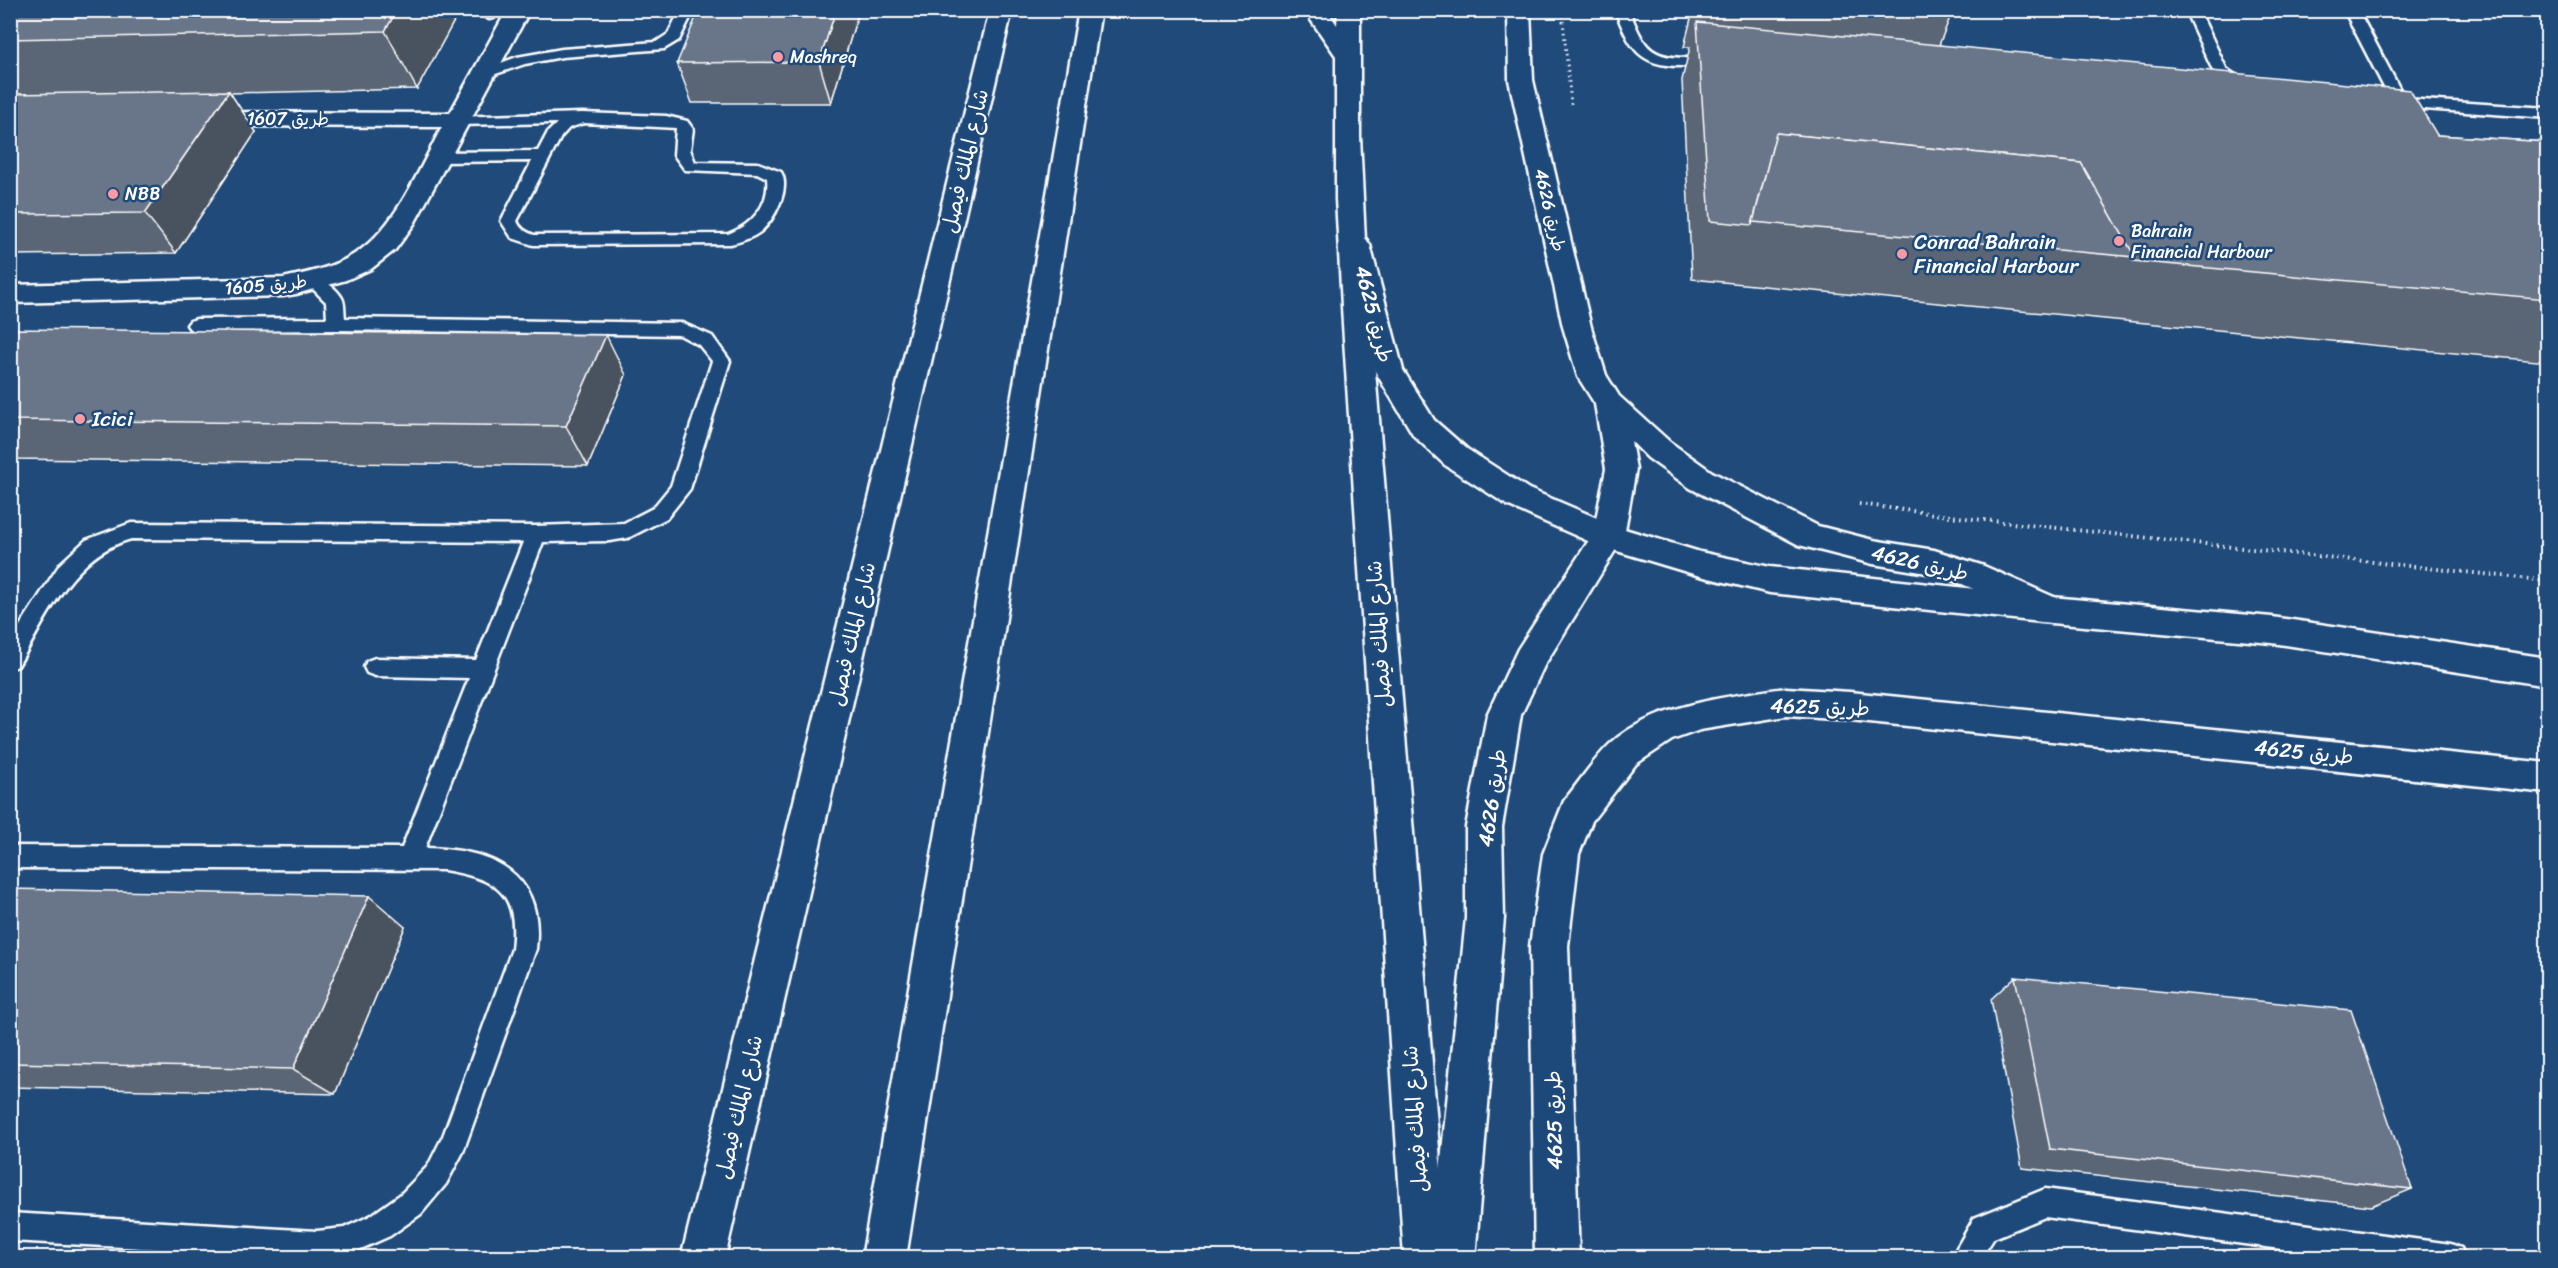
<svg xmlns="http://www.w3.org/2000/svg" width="2558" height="1268" font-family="Sriracha,'Playpen Sans Arabic',sans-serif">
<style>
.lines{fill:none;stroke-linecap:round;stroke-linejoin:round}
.lane-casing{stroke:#fff;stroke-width:5}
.street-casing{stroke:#fff;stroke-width:5}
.primary-casing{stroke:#fff;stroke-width:5}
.highway-casing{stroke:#fff;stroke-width:5}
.path-far1{stroke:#fff;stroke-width:3;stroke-dasharray:1.5 4;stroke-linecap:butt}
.path{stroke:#fff;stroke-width:4;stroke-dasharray:1.5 4.5;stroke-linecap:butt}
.lane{fill:#1f4a7a;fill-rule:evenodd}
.street{fill:#1f4a7a;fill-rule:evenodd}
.primary{fill:#1f4a7a;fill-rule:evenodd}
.highway{fill:#1f4a7a;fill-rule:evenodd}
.wall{fill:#5a6575;stroke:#fff;stroke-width:1.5}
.shaded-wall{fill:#4a525f;stroke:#fff;stroke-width:1.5}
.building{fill:#697588;stroke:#fff;stroke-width:1.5}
.poi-dot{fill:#ff9aa2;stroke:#1f4a7a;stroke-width:2}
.labels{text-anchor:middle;stroke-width:5;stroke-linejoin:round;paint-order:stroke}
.far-poi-label{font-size:18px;fill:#fff;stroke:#1f4a7a;text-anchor:start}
.far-street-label{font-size:18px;fill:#fff;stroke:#1f4a7a}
.street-label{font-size:21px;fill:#fff;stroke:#1f4a7a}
.poi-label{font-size:21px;fill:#fff;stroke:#1f4a7a;text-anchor:start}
</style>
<rect width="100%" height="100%" fill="#1f4a7a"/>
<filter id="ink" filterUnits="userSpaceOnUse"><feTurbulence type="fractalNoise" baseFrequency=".0167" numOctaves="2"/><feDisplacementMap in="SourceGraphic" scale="12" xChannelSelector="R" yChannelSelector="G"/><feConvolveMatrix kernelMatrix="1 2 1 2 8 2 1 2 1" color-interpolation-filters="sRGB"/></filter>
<g filter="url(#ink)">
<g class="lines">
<g class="lane-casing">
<g id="lane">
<polygon points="484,10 498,10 494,18 489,19 482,15"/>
<polygon points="680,10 694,10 679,40 664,49 562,57 525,64 487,77 480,73 482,70 517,57 562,49 656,42 668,34"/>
<path d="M1615 10H1629C1643 43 1647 58 1686 58 1693 58 1698 57 1703 62 1698 68 1689 67 1681 66 1638 66 1630 47 1615 10Z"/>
<path d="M2185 10H2199L2226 68C2234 76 2246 79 2254 87L2251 90C2238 93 2223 82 2214 73Z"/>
<polygon points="2344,10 2358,10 2405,99 2548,108 2548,118 2410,108 2413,113 2410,116 2400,116 2394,107 2384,105 2381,102 2389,97"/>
<path d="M582 113 666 116 687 121 693 129 690 150 695 162 758 163 781 172C791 189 774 221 760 232 752 238 740 242 730 244L533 245 512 238 501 221 532 161 437 162 429 157 437 152 538 151 548 132 557 123 458 125 450 120 453 117ZM584 123 676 128 674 155 685 170 757 173 767 178C770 205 752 225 728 234L534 235C526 232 520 229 517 221L561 137 569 128Z"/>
<path d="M315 276C324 279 338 290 342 298 345 303 344 312 345 318L682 323 712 336 730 361 690 489 667 518 628 538 610 541 543 542 425 848C493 849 545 873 536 949L463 1152 446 1184 421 1214 390 1236 345 1256 329 1258 10 1241V1213L317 1231 344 1228 370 1216 401 1194 428 1166 443 1136 512 949C519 892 497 879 444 870L10 868V846L402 848 469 678 375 676 367 673 364 667 367 661 375 658 476 660 523 542 131 539C72 555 47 618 18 666L10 669V641L60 564 86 540 131 523 536 526 624 523 653 508 671 486 712 361 699 345 680 335 336 330 196 331 190 329 187 325 190 321 196 319 327 318 326 302 306 282 309 278Z"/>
<polygon points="2045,1189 2451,1244 2461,1248 2465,1258 2346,1258 2045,1217 1994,1238 1981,1258 1951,1258 1974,1218"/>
</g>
</g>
<g class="street-casing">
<g id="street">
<path d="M507 10H530L414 224 395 250 371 269 346 280 296 294 283 296 10 303V285L283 278C307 273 332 268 353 255 395 230 419 169 442 127L202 126 193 124 190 119 193 114 202 112 450 113Z"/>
<polygon points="1508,10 1530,10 1533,80 1591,327 1606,375 1619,396 1670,442 1712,472 1818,526 1873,540 1934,550 1984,566 2063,601 2067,610 2063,619 2051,623 1962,584 1933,574 1873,564 1799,545 1690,488 1648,458 1631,441 1636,469 1624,536 1544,666 1521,715 1502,827 1504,918 1475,1258 1431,1258 1466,918 1466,827 1487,715 1518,649 1593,534 1606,469 1595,404 1578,377 1563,327 1509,80"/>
</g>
</g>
<g class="primary-casing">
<g id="primary">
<polygon points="1357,236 1366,239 1370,245 1403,370 1434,420 1467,449 1529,489 1618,527 1700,552 1770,567 2051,597 2272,617 2548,658 2548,686 2272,643 2051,623 1770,593 1700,576 1597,545 1507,505 1445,465 1414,436 1375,371 1344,245 1348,239"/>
<path d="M1786 688 1850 692 2548 763V793L1850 720 1786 716 1700 730 1672 740 1636 764 1592 821 1579 854 1568 946 1579 1258H1535L1530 946 1543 854 1564 801C1579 782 1594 759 1611 743 1652 705 1733 695 1786 688Z"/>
</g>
</g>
<g class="highway-casing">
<g id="highway">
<polygon points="990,10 1012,10 725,1258 681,1258"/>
<polygon points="1079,10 1101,10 906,1258 862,1258"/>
<polygon points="1304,10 1327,10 1337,25 1338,10 1360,10 1360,136 1366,261 1448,1258 1404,1258 1343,324 1336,199 1336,56"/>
</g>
</g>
<polyline class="path-far1" points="1562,10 1571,104"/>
<polyline class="path" points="1859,504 1965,518 2548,581"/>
<use href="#lane" class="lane"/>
<use href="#street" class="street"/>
<use href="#primary" class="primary"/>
<use href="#highway" class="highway"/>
</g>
<g class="wall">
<polygon points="10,10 460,10 417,89 230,93 256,132 176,253 10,255"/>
<polygon points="859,10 831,103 692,103 677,63"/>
<polygon points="1693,10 1953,10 1939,45 2437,135 2547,142 2547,362 1692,279 1682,80 1690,47 1684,47"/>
<polygon points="10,329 626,375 588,466 10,459"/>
<polygon points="10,889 405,927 335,1094 10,1087"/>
<polygon points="2015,977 2412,1189 2371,1206 2022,1168 1991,999"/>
</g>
<g class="shaded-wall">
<polygon points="397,10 460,10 417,89 385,31"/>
<polygon points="836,10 859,10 831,103 819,62"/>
<polygon points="229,91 256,132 176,253 145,213"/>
<polygon points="606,335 626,375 588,466 566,426"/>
<polygon points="369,896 405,927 335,1094 293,1069"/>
</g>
<g class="building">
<polygon points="10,10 397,10 385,31 10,39"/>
<polygon points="699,10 836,10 819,62 677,63"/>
<polygon points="1697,22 2410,90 2437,135 2547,142 2547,299 2133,261 2135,257 2081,163 1776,133 1752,225 1710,221"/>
<polygon points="229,91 145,213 10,214 10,94"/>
<polygon points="1776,133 2081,163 2135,257 1753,222"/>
<polygon points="10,329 606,335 566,426 10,420"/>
<polygon points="10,889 369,896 293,1069 10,1063"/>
<polygon points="2015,977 2351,1010 2412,1189 2050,1149"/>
</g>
</g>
<g class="poi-dot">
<circle cx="778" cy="57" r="6"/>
<circle cx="113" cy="194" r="6"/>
<circle cx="2119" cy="241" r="6"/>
<circle cx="1902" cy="254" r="6"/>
<circle cx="80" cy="419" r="6"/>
</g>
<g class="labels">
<g class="far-poi-label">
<text x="790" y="63">Mashreq</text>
<text x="125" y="200">NBB</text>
<text x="2131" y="237">Bahrain<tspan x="2131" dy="21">Financial Harbour</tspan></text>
</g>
<g class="far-street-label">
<text x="288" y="125">طريق 1607</text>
<text transform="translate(1550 210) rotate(77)" y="6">طريق 4626</text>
<text transform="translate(266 285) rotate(-5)" y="6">طريق 1605</text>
</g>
<g class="street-label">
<text transform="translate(965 161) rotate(-77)" y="7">شارع الملك فيصل</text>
<text transform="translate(1374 314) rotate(76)" y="7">طريق 4625</text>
<text transform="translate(1920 563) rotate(13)" y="7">طريق 4626</text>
<text transform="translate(852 634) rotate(-77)" y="7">شارع الملك فيصل</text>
<text transform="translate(1379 634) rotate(-94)" y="7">شارع الملك فيصل</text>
<text transform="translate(1820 707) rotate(2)" y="7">طريق 4625</text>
<text transform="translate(2304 752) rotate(6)" y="7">طريق 4625</text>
<text transform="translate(1492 798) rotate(-82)" y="7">طريق 4626</text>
<text transform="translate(739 1107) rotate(-77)" y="7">شارع الملك فيصل</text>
<text transform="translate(1415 1119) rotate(-94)" y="7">شارع الملك فيصل</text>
<text transform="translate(1554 1120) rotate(-91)" y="7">طريق 4625</text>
</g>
<g class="poi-label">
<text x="1914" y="249">Conrad Bahrain<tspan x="1914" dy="24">Financial Harbour</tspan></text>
<text x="92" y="426">Icici</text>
</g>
</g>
<rect width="2558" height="1268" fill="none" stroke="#1f4a7a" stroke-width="36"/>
<rect x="18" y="18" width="2522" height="1232" fill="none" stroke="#fff" stroke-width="2" filter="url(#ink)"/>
</svg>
